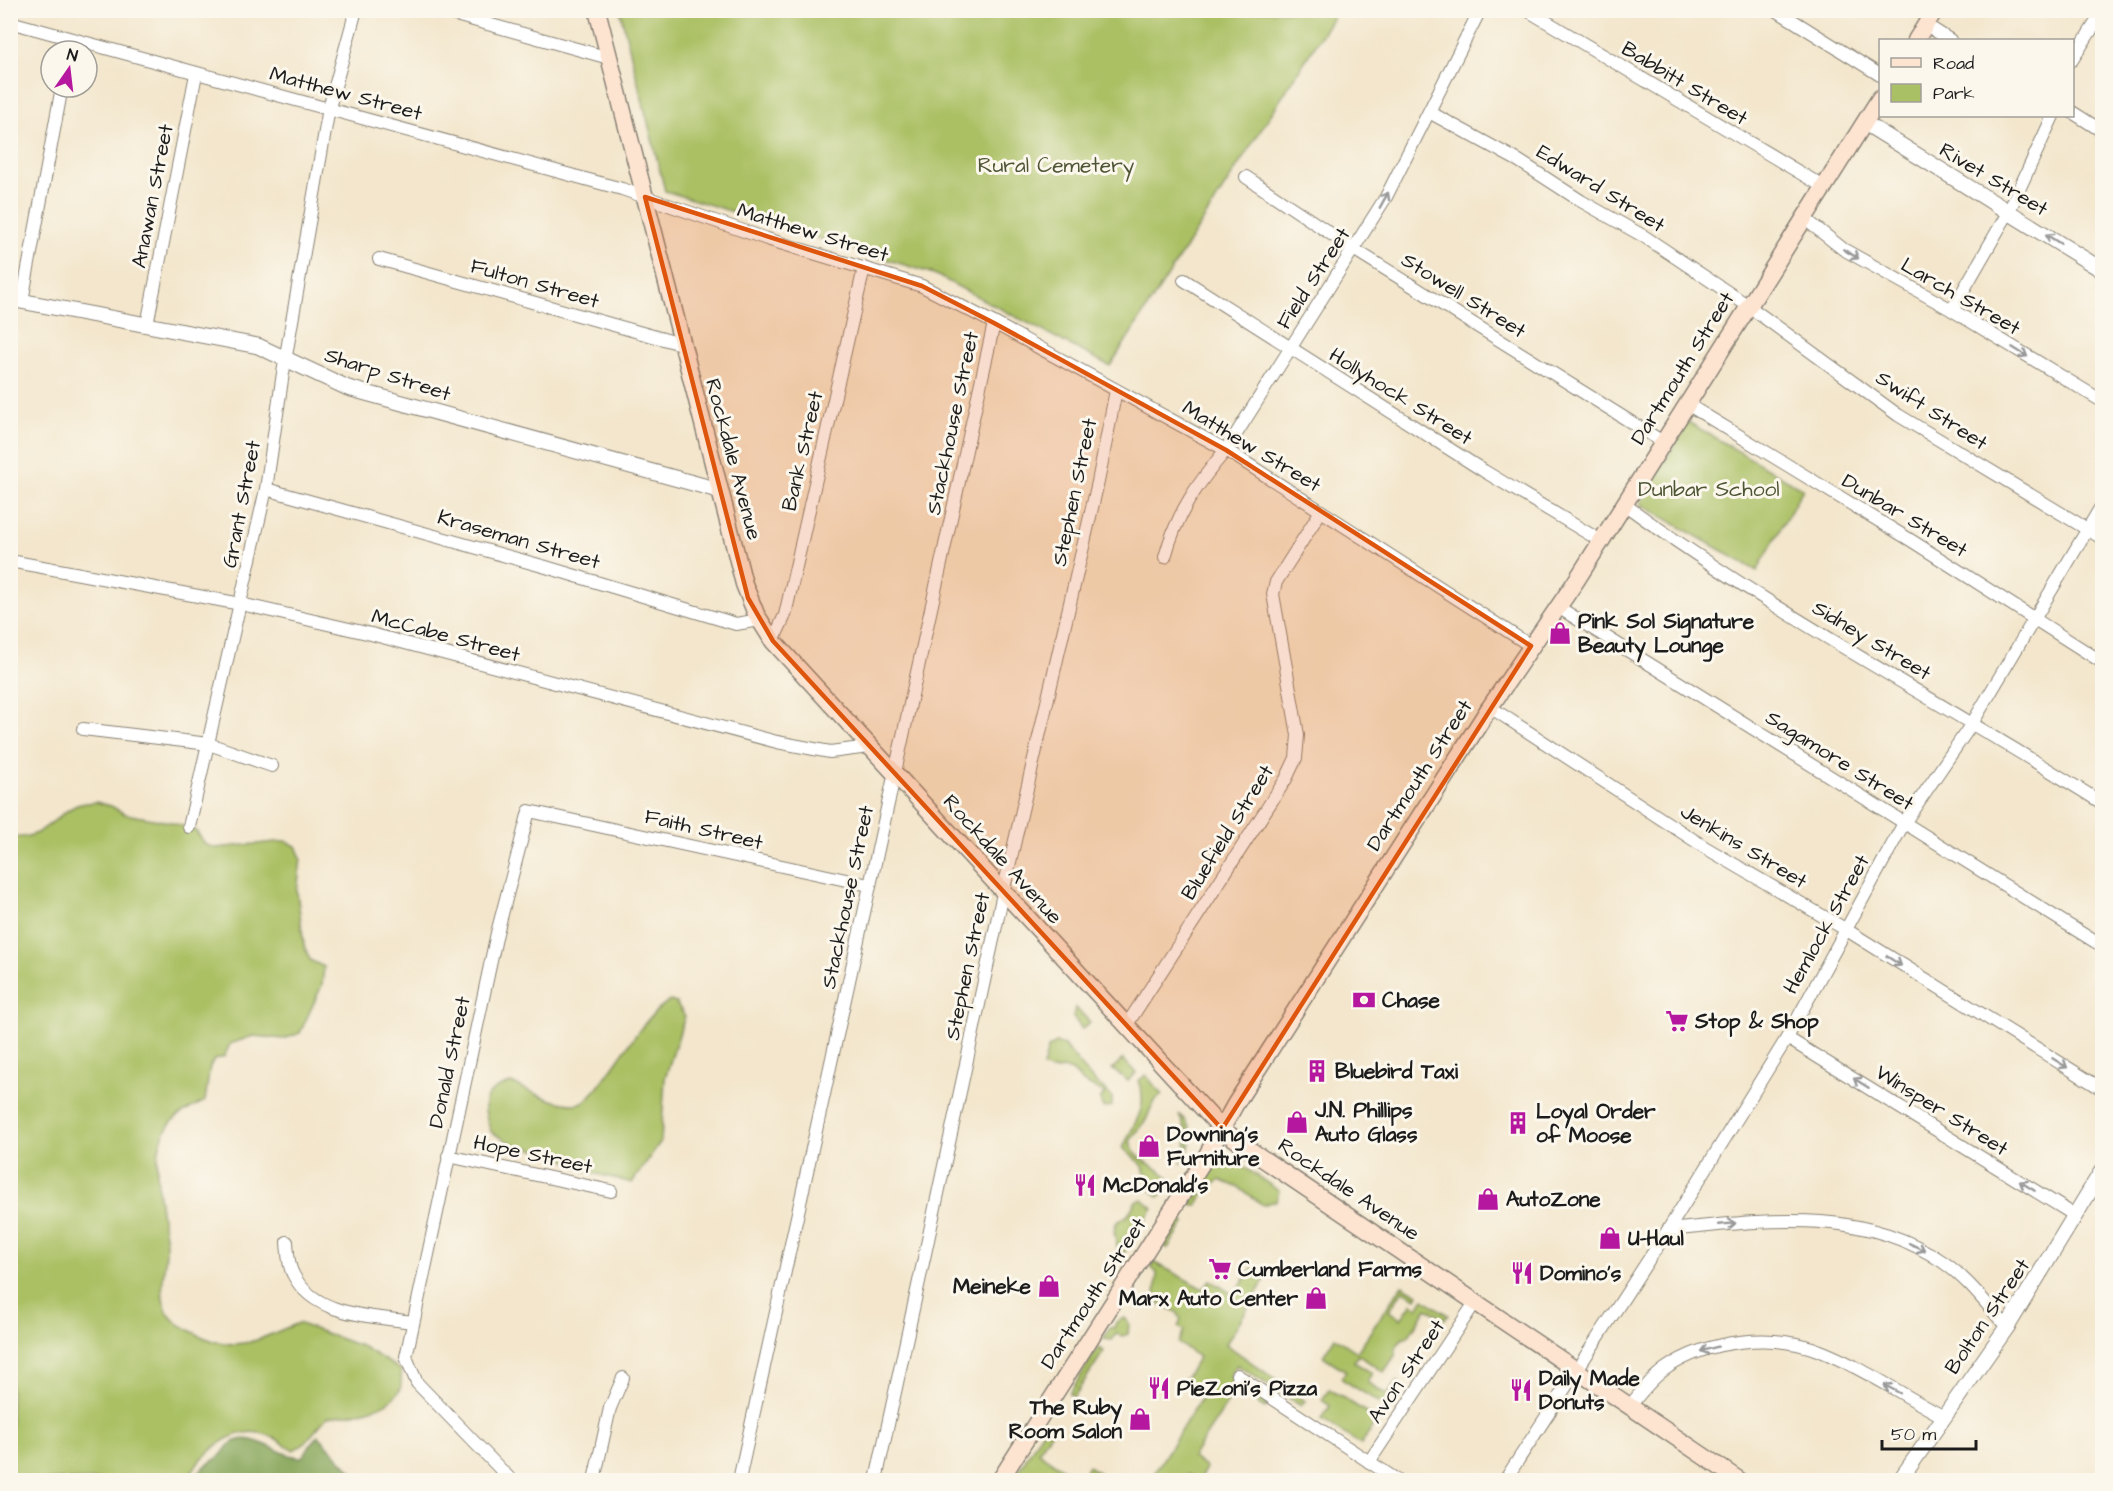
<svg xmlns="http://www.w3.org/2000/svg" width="2113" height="1491" font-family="'Architects Daughter',sans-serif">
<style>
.green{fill:#aac064;stroke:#636e40;stroke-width:1.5}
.forest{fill:#87a65a;stroke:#52613b;stroke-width:1.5}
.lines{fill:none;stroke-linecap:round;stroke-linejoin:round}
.minor-casing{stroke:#888174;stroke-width:14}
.tertiary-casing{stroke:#888174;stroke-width:17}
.secondary-casing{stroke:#888174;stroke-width:19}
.minor{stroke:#fff;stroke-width:12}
.tertiary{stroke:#fff;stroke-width:15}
.secondary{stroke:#fde4d1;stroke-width:16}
.oneway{stroke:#999}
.marked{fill:#de560d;fill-opacity:0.2;stroke:#de560d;stroke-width:4.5;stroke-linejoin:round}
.labels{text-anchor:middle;stroke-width:6;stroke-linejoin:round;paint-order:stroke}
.street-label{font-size:21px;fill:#1c1c1c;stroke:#fbf7ec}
.park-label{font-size:21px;fill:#4e5535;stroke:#fbf7ec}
.poi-label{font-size:21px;font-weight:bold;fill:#1c1c1c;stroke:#fbf7ec;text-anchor:start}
</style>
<rect width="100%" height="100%" fill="#fbf7ec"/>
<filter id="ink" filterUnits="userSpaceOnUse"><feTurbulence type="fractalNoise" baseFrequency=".0167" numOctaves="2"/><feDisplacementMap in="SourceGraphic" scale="12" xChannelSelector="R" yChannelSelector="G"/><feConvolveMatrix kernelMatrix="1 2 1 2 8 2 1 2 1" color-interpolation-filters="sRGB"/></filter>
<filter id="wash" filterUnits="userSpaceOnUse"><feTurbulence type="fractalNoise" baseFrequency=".008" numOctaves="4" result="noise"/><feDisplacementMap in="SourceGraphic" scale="24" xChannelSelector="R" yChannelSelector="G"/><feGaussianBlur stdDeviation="1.35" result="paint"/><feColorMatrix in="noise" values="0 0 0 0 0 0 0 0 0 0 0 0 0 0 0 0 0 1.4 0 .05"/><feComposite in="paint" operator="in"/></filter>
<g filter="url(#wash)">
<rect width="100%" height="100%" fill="#f3e6cc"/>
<g class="green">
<polygon points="620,11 620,10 1337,11 1110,366 934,274 665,191"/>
<polygon points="1688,422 1803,489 1757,571 1640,504"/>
<path d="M96 802 111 806 125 814 170 822 195 830 206 845 216 848 286 841 296 846 301 858 297 892 304 945 310 960 324 967 322 985 300 1033 284 1039 253 1036 230 1044 224 1057 214 1060 210 1066 205 1101C196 1106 185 1111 177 1117 143 1145 162 1207 166 1244 167 1263 159 1285 164 1303 168 1319 178 1324 191 1331 234 1356 257 1340 298 1323L363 1347 401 1370C401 1375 402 1384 400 1389 390 1411 347 1414 327 1417L303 1445 293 1450C285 1445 277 1438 268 1435 233 1423 203 1453 186 1480H11L10 836C37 843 52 819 73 807 79 803 89 803 96 802Z"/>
<path d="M670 1001 676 1003 685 1016 665 1078 661 1141 632 1183 585 1171 558 1156 511 1143 491 1132C481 1105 480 1091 511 1083 531 1091 555 1105 577 1104 598 1103 638 1016 670 1001Z"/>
<polygon points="1075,1007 1090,1022 1082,1029 1073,1017"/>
<path d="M1056 1043 1065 1046 1092 1079 1108 1093 1112 1097V1106L1103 1108 1100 1100 1104 1094C1099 1088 1095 1088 1088 1085 1079 1082 1077 1070 1065 1069 1056 1069 1052 1073 1043 1067L1048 1048Z"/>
<polygon points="1123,1059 1136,1073 1128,1081 1112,1069"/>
<path d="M1146 1075 1162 1095 1154 1101 1146 1120 1130 1141C1136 1164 1158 1164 1171 1180L1159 1197 1149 1188 1143 1166 1123 1148C1133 1122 1150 1110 1138 1081Z"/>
<path d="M1179 1114C1197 1129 1192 1146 1181 1164L1188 1137Z"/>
<polygon points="1222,1161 1244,1167 1279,1191 1276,1201 1263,1205 1239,1188 1220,1180 1207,1189 1196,1206 1190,1204 1217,1164"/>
<polygon points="1142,1199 1153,1208 1120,1259 1114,1232 1116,1223 1127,1216 1136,1201"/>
<polygon points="1181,1219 1184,1223 1168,1248 1163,1247"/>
<polygon points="1154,1262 1203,1289 1210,1280 1234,1295 1253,1267 1267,1276 1226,1344 1305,1401 1301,1406 1237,1365 1230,1376 1269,1402 1265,1408 1236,1390 1192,1457 1206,1468 1199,1480 1187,1474 1183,1480 1150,1480 1204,1393 1184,1380 1199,1357 1178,1343 1184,1330 1178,1327 1181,1320 1177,1312 1161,1305 1155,1297 1157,1273 1151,1267"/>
<polygon points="1402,1285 1418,1294 1416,1298 1403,1290 1389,1311 1401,1319 1412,1303 1418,1308 1424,1299 1448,1315 1444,1319 1427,1308 1408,1337 1402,1339 1395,1349 1396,1354 1384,1372 1358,1355 1354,1362 1372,1373 1367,1382 1387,1395 1397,1381 1400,1383 1385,1406 1343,1380 1341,1378 1346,1371 1323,1356 1335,1337 1357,1352"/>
<polygon points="1125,1318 1129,1323 1128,1334 1123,1336 1116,1334 1112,1340 1103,1339 1110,1327 1114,1328 1116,1322"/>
<polygon points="1098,1348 1104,1351 1074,1397 1069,1394"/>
<polygon points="1329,1389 1377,1419 1361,1445 1322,1419 1330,1406 1322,1400"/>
<polygon points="1045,1427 1051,1433 1038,1452 1079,1480 1088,1466 1111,1480 1013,1480"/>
</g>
<path class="forest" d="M318 1435 360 1480H194C200 1467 211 1463 221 1455 224 1452 226 1447 230 1444 253 1428 279 1458 302 1457Z"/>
</g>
<g filter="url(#ink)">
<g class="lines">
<g class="minor-casing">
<g id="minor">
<polyline points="438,10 609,58"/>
<polyline points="1527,10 1824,187"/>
<polyline points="1776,10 1880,75"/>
<polyline points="10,22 622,189 767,239 922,286 994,323 1226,450 1531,646"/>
<polyline points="1926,25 1950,40"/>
<polyline points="2072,60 2102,13"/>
<polyline points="1429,112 1519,161 1581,201 1645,237 1747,305 1898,415 2102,538"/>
<polyline points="2072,112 2102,131"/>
<polyline points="1246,177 1355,250 1663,442"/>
<polyline points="1805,219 1843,249 1952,310 2102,401"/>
<polyline points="379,259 681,344"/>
<polyline points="1184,280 1484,471 1601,541"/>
<polyline points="22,301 62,87"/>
<polyline points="1952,310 2009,211 2053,116"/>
<polyline points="147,325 196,74"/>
<polyline points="1687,404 1912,541 2102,662"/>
<polyline points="266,489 546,567 736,624 760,620"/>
<path d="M1624 504C1776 615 1944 703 2102 803"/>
<path d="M1165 557C1177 513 1197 484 1226 450L1386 197 1480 10"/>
<polyline points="10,561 241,604 371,634 777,742 830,752 869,747"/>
<polyline points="1558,607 2102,946"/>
<polyline points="773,641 785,615 864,268"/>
<polyline points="1490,707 1706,848 1845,929 2102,1089"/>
<polyline points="83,729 209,744 272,766"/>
<polyline points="189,827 266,489 283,373 329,108 356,10"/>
<polyline points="1126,1026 1286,779 1296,758 1298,735 1273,594 1276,582 1321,511"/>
<polyline points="1787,1038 2076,1216"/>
<polyline points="448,1156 611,1191"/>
<path d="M1668 1230C1761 1221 1861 1205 1943 1262 1968 1279 1987 1305 2007 1327"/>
<path d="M287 1242C288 1253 288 1265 293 1274 314 1317 373 1316 413 1322"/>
<polyline points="1237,1375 1397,1480"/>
<path d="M1630 1406C1640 1393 1651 1379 1665 1369 1708 1339 1774 1332 1823 1352 1865 1369 1904 1396 1944 1417"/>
<polyline points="1369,1462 1476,1301"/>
<polyline points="511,1480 417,1383 406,1357 497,933 529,811 869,885"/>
<polyline points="594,1480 610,1408 623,1378"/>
<polyline points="739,1480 994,323"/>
<polyline points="876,1480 1007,875 1098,482 1116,390"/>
<polyline points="1505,1480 1668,1230 1787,1038 1904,823 1973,722 2102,505"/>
</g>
</g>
<g class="tertiary-casing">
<g id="tertiary">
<polyline points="1865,123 2102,270"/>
<polyline points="10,299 258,346 348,388 718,490"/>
<polyline points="1900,1480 2007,1327 2102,1171"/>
</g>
</g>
<g class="secondary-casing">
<g id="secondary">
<polyline points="597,10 744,584 756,614 773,641 1222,1129 1247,1148 1739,1480"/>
<polyline points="1916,40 1935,10"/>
<polyline points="1000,1480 1207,1155 1236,1103 1490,707 1576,581 1880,98"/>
</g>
</g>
<use href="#minor" class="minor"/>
<use href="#tertiary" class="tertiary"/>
<use href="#secondary" class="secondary"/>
</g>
<defs><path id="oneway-shaft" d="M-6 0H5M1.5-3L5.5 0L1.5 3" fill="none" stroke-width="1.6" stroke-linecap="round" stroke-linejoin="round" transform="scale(1.5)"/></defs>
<g class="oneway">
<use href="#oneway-shaft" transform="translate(1384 200) rotate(-61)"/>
<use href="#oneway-shaft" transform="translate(2053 239) rotate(-148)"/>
<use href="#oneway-shaft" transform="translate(1851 254) rotate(31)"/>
<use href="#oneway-shaft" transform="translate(2020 352) rotate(32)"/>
<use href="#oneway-shaft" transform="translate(1894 961) rotate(33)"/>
<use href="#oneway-shaft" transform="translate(2060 1063) rotate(32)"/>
<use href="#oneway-shaft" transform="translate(1861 1083) rotate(-148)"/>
<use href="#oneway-shaft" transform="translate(2027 1186) rotate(-148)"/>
<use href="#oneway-shaft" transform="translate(1727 1224) rotate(-5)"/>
<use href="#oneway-shaft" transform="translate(1917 1247) rotate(25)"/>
<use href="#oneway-shaft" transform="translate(1709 1349) rotate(165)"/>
<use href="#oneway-shaft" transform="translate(1892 1389) rotate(-152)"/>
</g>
</g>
<path class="marked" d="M645 197 922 286 994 323 1226 450 1531 646 1222 1129 773 641 748 598Z"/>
<defs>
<g id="shop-bare" transform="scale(1.8)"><path d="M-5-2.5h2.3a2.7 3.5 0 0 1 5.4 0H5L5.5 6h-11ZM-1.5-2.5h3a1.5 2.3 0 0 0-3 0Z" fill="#b5179e" stroke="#fbf7ec" stroke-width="2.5" paint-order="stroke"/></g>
<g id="bank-bare" transform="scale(1.8)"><path d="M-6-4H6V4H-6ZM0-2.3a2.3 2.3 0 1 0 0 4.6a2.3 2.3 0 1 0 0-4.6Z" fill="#b5179e" stroke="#fbf7ec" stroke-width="2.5" paint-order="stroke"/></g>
<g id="supermarket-bare" transform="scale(1.8)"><path d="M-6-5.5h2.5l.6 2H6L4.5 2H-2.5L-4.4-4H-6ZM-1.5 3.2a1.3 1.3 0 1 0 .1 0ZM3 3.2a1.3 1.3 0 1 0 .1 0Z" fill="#b5179e" stroke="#fbf7ec" stroke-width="2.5" paint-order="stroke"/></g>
<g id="building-bare" transform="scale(1.8)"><path d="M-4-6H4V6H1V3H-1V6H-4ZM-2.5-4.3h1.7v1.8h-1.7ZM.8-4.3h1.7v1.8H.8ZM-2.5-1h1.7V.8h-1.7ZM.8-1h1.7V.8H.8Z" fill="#b5179e" stroke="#fbf7ec" stroke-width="2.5" paint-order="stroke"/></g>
<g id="restaurant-bare" transform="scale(1.8)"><path d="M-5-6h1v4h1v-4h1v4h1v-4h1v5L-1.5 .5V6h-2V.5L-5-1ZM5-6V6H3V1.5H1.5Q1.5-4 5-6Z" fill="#b5179e" stroke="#fbf7ec" stroke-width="2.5" paint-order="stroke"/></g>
</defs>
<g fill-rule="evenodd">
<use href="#shop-bare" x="1560" y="633"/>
<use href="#bank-bare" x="1364" y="1000"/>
<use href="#supermarket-bare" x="1677" y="1021"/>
<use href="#building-bare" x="1317" y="1071"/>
<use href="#shop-bare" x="1297" y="1122"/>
<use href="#building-bare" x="1518" y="1123"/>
<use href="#shop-bare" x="1149" y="1146"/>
<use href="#restaurant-bare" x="1085" y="1185"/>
<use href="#shop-bare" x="1488" y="1199"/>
<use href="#shop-bare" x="1610" y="1238"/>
<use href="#supermarket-bare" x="1220" y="1269"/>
<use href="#restaurant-bare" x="1522" y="1273"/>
<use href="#shop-bare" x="1049" y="1286"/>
<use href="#shop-bare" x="1316" y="1298"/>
<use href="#restaurant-bare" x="1159" y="1388"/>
<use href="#restaurant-bare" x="1521" y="1390"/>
<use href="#shop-bare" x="1140" y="1419"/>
</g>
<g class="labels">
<g class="street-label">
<text transform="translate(1685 83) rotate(31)" y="7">Babbitt Street</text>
<text transform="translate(346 93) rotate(15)" y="7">Matthew Street</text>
<text transform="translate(1994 179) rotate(31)" y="7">Rivet Street</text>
<text transform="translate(1601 188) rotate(32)" y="7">Edward Street</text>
<text transform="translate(152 196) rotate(-79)" y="7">Anawan Street</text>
<text transform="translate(813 232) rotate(17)" y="7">Matthew Street</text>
<text transform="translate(1313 278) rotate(-57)" y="7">Field Street</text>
<text transform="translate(535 283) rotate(16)" y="7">Fulton Street</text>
<text transform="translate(1464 295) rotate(32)" y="7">Stowell Street</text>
<text transform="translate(1961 296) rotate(30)" y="7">Larch Street</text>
<text transform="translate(1682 368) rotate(-58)" y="7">Dartmouth Street</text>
<text transform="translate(388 374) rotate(18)" y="7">Sharp Street</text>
<text transform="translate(1401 396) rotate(32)" y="7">Hollyhock Street</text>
<text transform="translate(1932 410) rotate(33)" y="7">Swift Street</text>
<text transform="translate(952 423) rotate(-78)" y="7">Stackhouse Street</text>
<text transform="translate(1252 446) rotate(31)" y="7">Matthew Street</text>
<text transform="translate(802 451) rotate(-77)" y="7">Bank Street</text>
<text transform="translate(734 459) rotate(75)" y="7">Rockdale Avenue</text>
<text transform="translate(1074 492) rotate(-78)" y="7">Stephen Street</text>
<text transform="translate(241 504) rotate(-79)" y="7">Grant Street</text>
<text transform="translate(1905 515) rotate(31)" y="7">Dunbar Street</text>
<text transform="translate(519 539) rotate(16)" y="7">Kraseman Street</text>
<text transform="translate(446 635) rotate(15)" y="7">McCabe Street</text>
<text transform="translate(1872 640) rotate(31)" y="7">Sidney Street</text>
<text transform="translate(1840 760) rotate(32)" y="7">Sagamore Street</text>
<text transform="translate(1419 775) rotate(-57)" y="7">Dartmouth Street</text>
<text transform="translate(704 829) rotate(13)" y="7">Faith Street</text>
<text transform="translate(1227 832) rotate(-58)" y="7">Bluefield Street</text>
<text transform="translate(1744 846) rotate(31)" y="7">Jenkins Street</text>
<text transform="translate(1003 859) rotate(48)" y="7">Rockdale Avenue</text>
<text transform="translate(847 897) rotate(-78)" y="7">Stackhouse Street</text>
<text transform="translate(1826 924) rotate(-61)" y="7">Hemlock Street</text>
<text transform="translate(967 966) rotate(-78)" y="7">Stephen Street</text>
<text transform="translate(449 1062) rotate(-78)" y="7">Donald Street</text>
<text transform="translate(1942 1110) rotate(32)" y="7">Winsper Street</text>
<text transform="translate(533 1154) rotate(12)" y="7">Hope Street</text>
<text transform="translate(1349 1189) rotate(34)" y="7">Rockdale Avenue</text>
<text transform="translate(1093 1293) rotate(-57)" y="7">Dartmouth Street</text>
<text transform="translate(1987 1316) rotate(-56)" y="7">Bolton Street</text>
<text transform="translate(1406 1371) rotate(-56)" y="7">Avon Street</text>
</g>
<g class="park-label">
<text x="1056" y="172">Rural Cemetery</text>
<text x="1709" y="496">Dunbar School</text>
</g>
<g class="poi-label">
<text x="1578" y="628">Pink Sol Signature<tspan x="1578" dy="24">Beauty Lounge</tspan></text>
<text x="1382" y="1007">Chase</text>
<text x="1695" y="1028">Stop &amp; Shop</text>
<text x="1335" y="1078">Bluebird Taxi</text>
<text x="1315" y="1117">J.N. Phillips<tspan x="1315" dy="24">Auto Glass</tspan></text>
<text x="1536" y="1118">Loyal Order<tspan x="1536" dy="24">of Moose</tspan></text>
<text x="1167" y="1141">Downing's<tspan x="1167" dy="24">Furniture</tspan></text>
<text x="1103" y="1192">McDonald's</text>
<text x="1506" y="1206">AutoZone</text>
<text x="1628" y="1245">U-Haul</text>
<text x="1238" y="1276">Cumberland Farms</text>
<text x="1540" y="1280">Domino's</text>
<text x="1031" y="1293" text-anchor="end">Meineke</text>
<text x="1298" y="1305" text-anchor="end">Marx Auto Center</text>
<text x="1539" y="1385">Daily Made<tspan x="1539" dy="24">Donuts</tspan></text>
<text x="1177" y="1395">PieZoni's Pizza</text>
<text x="1122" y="1414" text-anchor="end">The Ruby<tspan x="1122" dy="24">Room Salon</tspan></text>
</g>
</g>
<rect width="2113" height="1491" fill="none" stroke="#fbf7ec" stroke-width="36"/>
<rect x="1879" y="39" width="195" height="78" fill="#fbf7ec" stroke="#a29f99" stroke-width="1.5"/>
<rect x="1891" y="58" width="30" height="9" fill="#fde4d1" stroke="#a29f99" stroke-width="1.5"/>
<text x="1933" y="69" font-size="18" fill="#1c1c1c">Road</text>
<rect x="1891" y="84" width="30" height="18" fill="#aac064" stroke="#a29f99" stroke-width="1.5"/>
<text x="1933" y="99" font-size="18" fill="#1c1c1c">Park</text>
<g transform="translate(69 69) rotate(14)"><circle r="28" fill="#fbf7ec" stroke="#a29f99" stroke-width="1.5"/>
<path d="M0-4.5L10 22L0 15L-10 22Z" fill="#b5179e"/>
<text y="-9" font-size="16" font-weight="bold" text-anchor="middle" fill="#1c1c1c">N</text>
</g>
<path d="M1882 1440v9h94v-9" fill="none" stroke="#1c1c1c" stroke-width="3"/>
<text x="1891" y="1440" font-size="18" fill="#1c1c1c" stroke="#fbf7ec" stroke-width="4.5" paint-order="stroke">50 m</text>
</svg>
